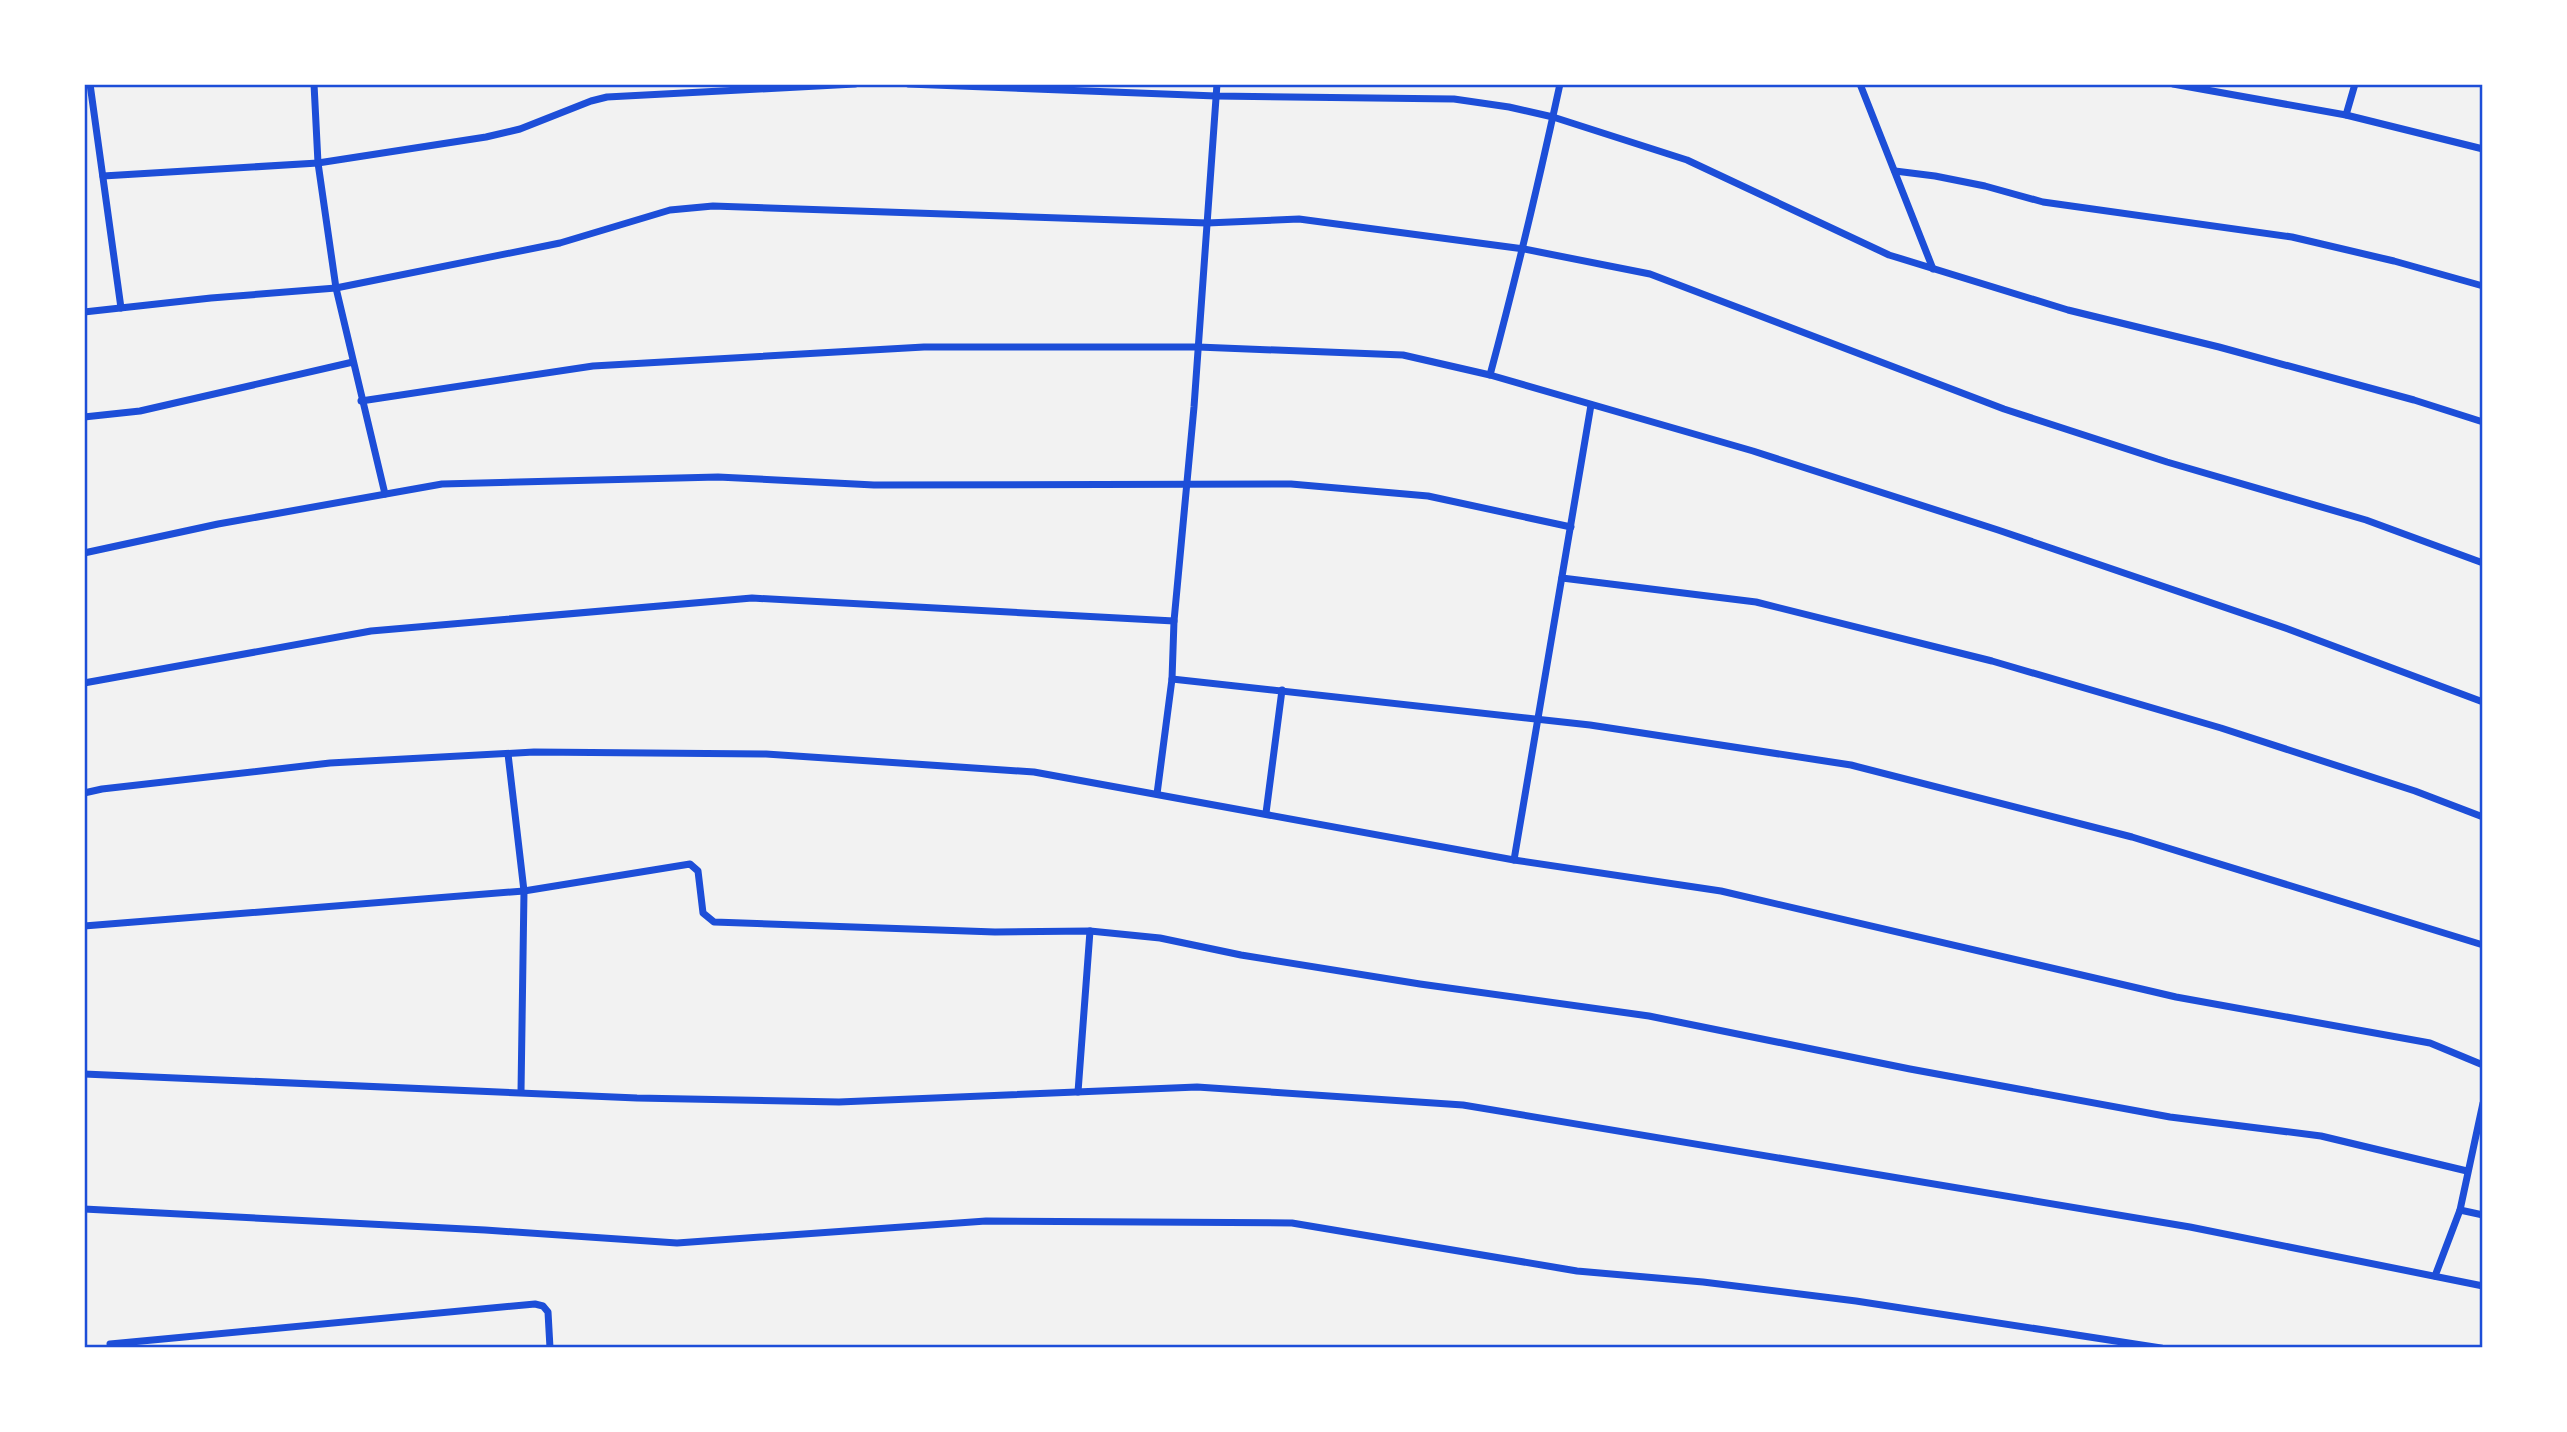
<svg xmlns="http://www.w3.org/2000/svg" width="2567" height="1432" font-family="Commissioner,sans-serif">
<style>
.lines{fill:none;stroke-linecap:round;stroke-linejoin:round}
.minor{stroke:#1d4ed8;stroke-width:7}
.neatline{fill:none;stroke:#1d4ed8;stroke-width:2.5}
</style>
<rect width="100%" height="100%" fill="#f2f2f2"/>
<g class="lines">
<g class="minor">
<polyline points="90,84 121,308"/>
<polyline points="314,84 318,163 336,288 385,494"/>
<polyline points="908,84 1216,96 1454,99 1509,107 1553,117 1687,160 1889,255 2068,310 2219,347 2414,400 2483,422"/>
<polyline points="1860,84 1933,269"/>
<polyline points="2173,84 2346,115 2483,149"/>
<polyline points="2346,115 2355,84"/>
<polyline points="1895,171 1935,176 1985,186 2043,202 2292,237 2394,261 2483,286"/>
<polyline points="103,176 318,163 486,137 520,129 591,101 607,97 855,84"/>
<polyline points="84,312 211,298 336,288 560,243 670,210 713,206 1207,223 1299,219 1524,249 1650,274 2004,409 2167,462 2366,520 2483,563"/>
<path d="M1490 375C1516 278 1539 181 1560 84"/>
<polyline points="361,401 593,366 924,347 1198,347 1403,355 1490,375 1753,451 1998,530 2288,629 2483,702"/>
<polyline points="84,417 140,411 353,362"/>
<polyline points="84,553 218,524 442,484 718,477 874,485 1291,484 1428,496 1571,527"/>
<polyline points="1562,578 1756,602 1992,661 2221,728 2415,791 2483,817"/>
<polyline points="1172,679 1590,725 1851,765 2132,837 2483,945"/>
<polyline points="84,683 371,631 752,598 1174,621"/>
<polyline points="508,754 524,891 521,1092"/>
<polyline points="84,793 102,789 330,763 534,752 766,754 1034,772 1514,860 1721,891 2176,997 2430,1043 2483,1065"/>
<polyline points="1157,794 1172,679 1174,621 1194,407 1217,84"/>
<polyline points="1266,813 1282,690"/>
<polyline points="1514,860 1591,405"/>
<polyline points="84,926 524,891 690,864 698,871 703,913 714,922 995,932 1090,931 1160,938 1241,955 1420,984 1649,1016 1910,1069 2170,1117 2321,1136 2467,1171"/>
<polyline points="84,1074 637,1098 839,1102 1197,1087 1463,1105 2190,1227 2483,1286"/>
<polyline points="1078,1092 1090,931"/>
<polyline points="84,1209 485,1230 677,1243 986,1221 1292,1223 1577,1271 1703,1282 1856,1301 2161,1348"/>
<polyline points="2460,1210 2483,1215"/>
<polyline points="2435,1276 2460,1210 2483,1103"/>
<polyline points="110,1344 535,1304 543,1306 548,1312 550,1348"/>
</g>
</g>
<rect width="2567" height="1432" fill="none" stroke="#ffffff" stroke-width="172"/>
<rect x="86" y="86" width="2395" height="1260" class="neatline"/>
</svg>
